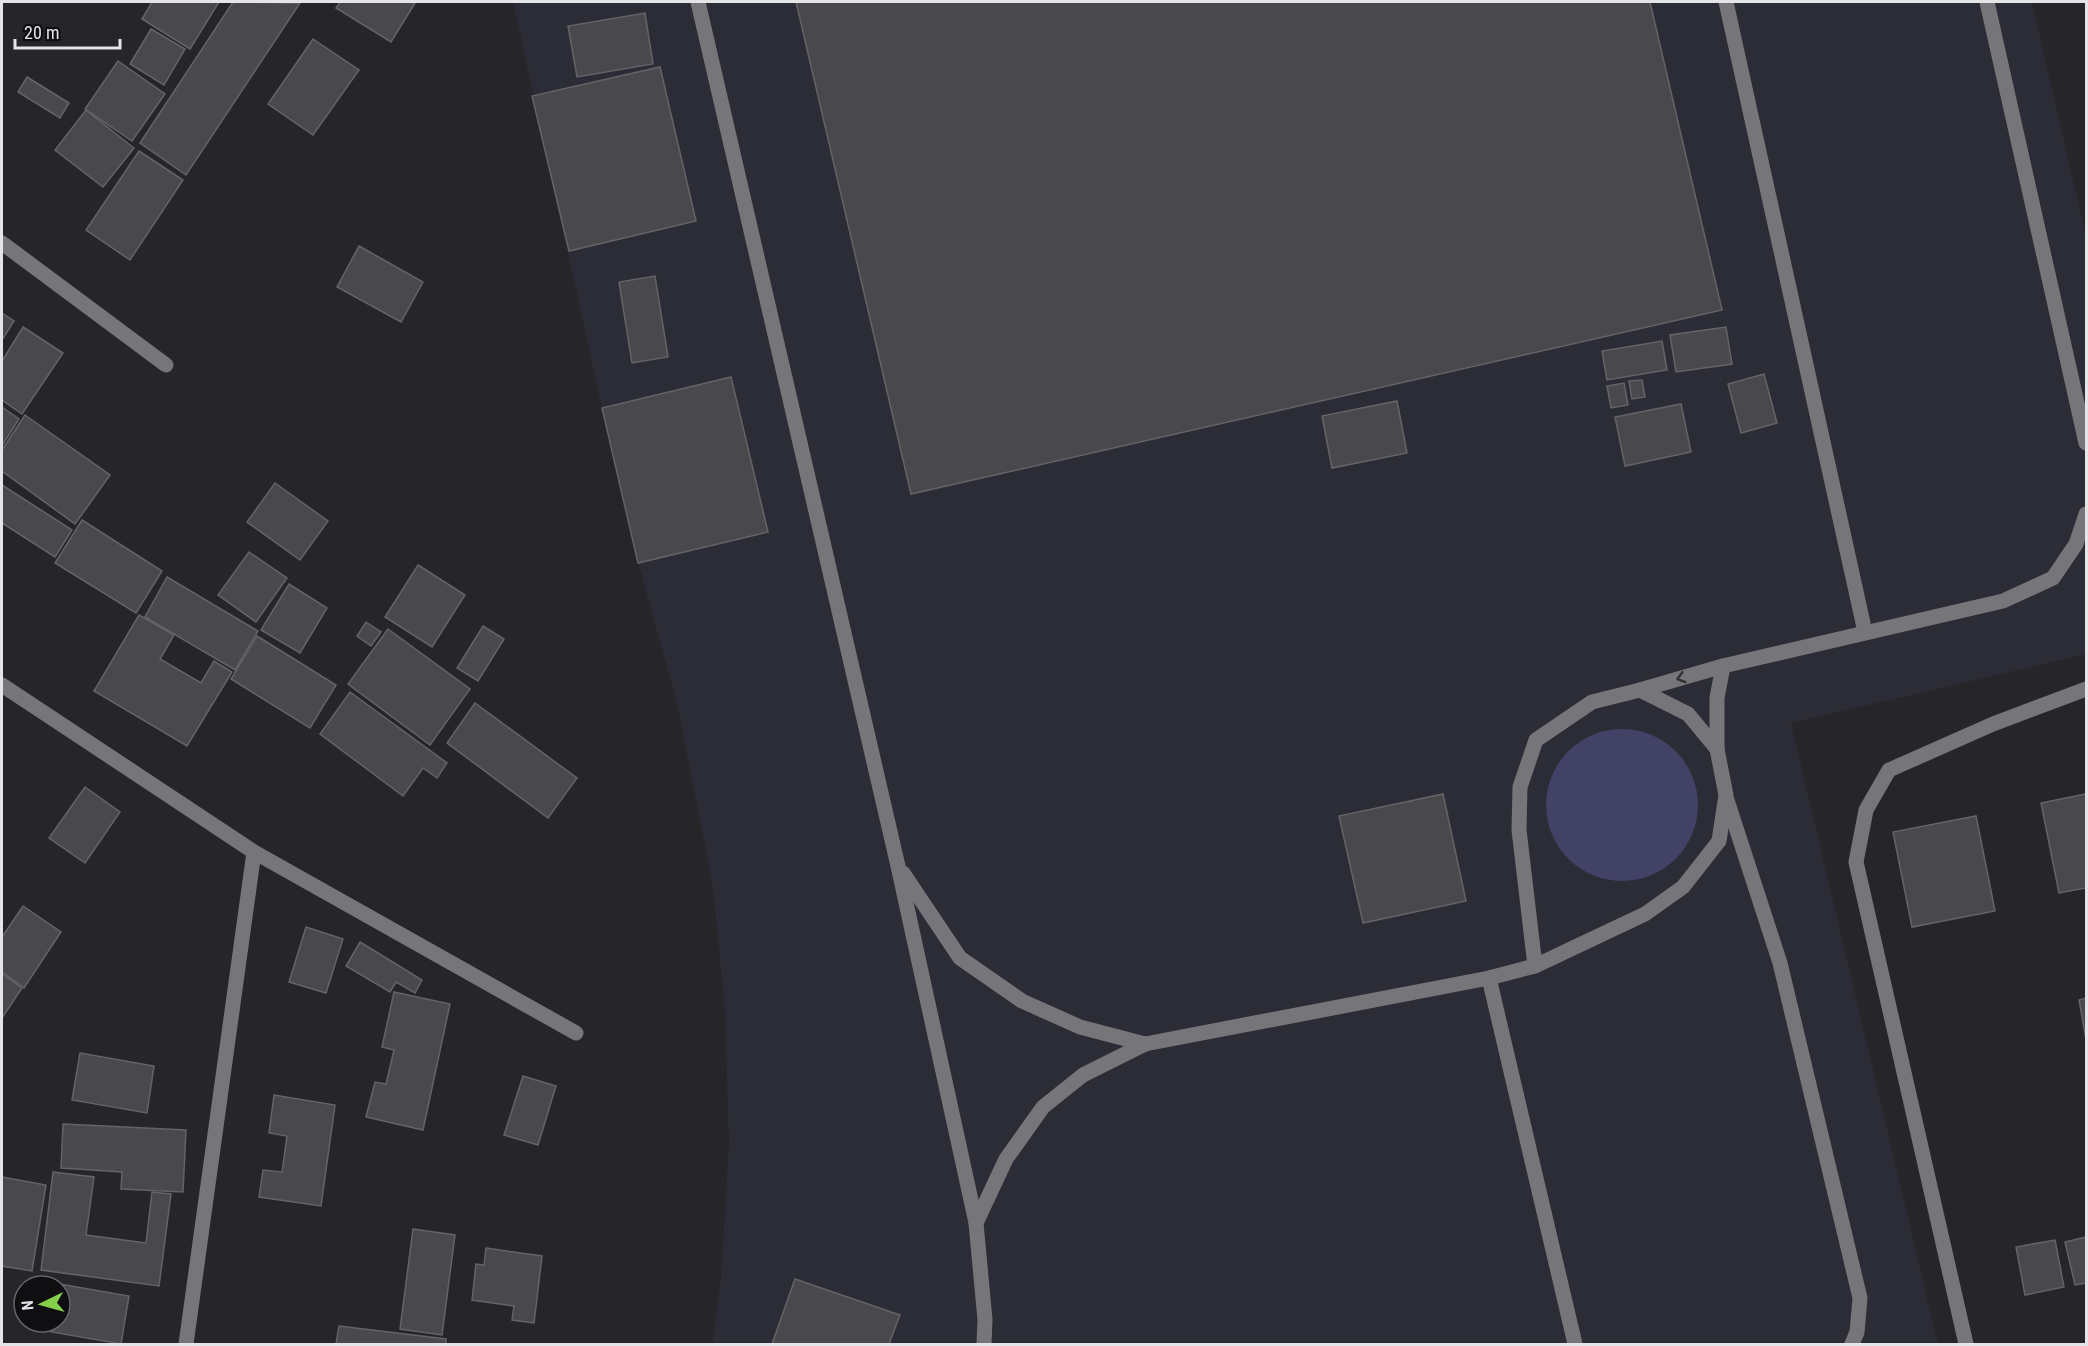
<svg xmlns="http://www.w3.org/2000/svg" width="2088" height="1346" font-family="'Roboto Condensed',sans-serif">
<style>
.built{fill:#2c2c36}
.green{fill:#424166}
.building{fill:#49494d;stroke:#636468;stroke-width:1.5}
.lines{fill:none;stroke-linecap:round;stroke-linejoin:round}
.lane{stroke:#75757a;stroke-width:15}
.street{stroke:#75757a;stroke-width:15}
.oneway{stroke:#333336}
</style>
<rect width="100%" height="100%" fill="#26262a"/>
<polygon class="built" points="513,2 2032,2 2086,236 2086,654 1791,723 1938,1344 712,1344 721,1278 729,1144 725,1011 713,888 677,703 638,562 602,408"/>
<circle class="green" cx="1622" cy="805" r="76"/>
<g class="building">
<polygon points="152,2 219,2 190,49 142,19"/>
<polygon points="233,2 300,3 186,175 140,143"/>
<polygon points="340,2 413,2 415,3 391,42 336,8"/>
<polygon points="796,2 1650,2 1722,310 911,494"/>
<polygon points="645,13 653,64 577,77 568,26"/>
<polygon points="151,29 185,49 164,85 130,64"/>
<polygon points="313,39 359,70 313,135 268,104"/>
<polygon points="118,61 165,94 132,141 85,109"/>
<polygon points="660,67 696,221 569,251 532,96"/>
<polygon points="27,77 69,103 60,118 18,92"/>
<polygon points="86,110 134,148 103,187 55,150"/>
<polygon points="139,151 183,180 130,260 86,230"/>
<polygon points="359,246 423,282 401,322 337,287"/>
<polygon points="655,276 668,357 632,363 619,282"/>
<polygon points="2,313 14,321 2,340"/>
<polygon points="23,327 63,353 22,414 2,400 2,361"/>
<polygon points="1726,327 1732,364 1676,372 1670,335"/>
<polygon points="1662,341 1667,370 1607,380 1602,351"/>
<polygon points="1764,374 1777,423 1741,433 1728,384"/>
<polygon points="731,377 768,532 638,563 602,408"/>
<polygon points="1642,380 1645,397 1632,399 1629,381"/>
<polygon points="1624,383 1628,405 1611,408 1607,386"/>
<polygon points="1397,401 1407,453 1332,468 1322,416"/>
<polygon points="1681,404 1691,452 1625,466 1615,417"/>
<polygon points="2,407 19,419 2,446"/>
<polygon points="25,415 110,475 75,524 2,471 2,450"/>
<polygon points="275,483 328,521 300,560 247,522"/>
<polygon points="2,485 72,530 55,557 2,523"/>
<polygon points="82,520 162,571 136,613 55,563"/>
<polygon points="249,552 287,578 256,622 218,595"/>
<polygon points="418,565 465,595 432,647 385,617"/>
<polygon points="167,577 258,631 235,670 145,617"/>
<polygon points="289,584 327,608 300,653 261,630"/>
<polygon points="139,615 174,635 160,659 201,683 214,661 232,672 187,746 94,691"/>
<polygon points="366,622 381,632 371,646 357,636"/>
<polygon points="483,626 504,639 478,681 457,668"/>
<polygon points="388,629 470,689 430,745 348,684"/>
<polygon points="257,636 336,685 310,728 231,679"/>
<polygon points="350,692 447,763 437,778 423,768 403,796 320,734"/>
<polygon points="475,703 577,778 548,818 447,743"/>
<polygon points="85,787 120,812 85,863 49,838"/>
<polygon points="1443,794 1466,901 1363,923 1339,816"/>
<polygon points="2086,794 2086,888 2059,893 2041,803"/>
<polygon points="1976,816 1995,911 1912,927 1893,832"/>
<polygon points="23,906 61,932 24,988 2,972 2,937"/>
<polygon points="306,927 343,939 326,993 289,982"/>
<polygon points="360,942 422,980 415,993 396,982 390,992 346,966"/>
<polygon points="2,974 22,988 2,1018"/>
<polygon points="394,992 450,1004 423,1130 366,1117 375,1082 386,1084 394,1050 382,1047"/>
<polygon points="2086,998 2086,1039 2079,1000"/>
<polygon points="80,1053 154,1066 147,1113 72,1100"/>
<polygon points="523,1076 556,1086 538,1145 504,1135"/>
<polygon points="274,1095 335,1105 321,1206 259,1197 263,1170 282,1172 287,1136 269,1133"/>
<polygon points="63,1124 186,1130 183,1192 121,1189 122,1172 61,1168"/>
<polygon points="53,1172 94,1177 86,1235 146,1243 152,1192 171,1194 159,1286 41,1270"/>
<polygon points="2,1177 46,1185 32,1271 2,1266"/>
<polygon points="413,1229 455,1235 442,1335 400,1329"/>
<polygon points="2086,1237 2086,1283 2075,1285 2065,1242"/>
<polygon points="2055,1240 2064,1287 2025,1295 2016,1247"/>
<polygon points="486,1248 542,1256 534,1323 512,1320 514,1306 472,1300 476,1264 484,1265"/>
<polygon points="795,1279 900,1315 889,1344 772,1344"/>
<polygon points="48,1282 129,1296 121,1344 40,1330 41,1322 60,1322 60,1286 47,1286"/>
<polygon points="339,1326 446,1339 446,1344 336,1344"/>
</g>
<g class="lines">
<g class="lane">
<polyline points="698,2 898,866 976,1223 985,1320 984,1344"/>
<polyline points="1726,2 1865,632"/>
<polyline points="1987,2 2086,443"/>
<polygon points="1640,690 1688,714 1717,749 1726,795 1719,841 1683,887 1645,914 1535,966 1519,830 1520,787 1536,740 1592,702"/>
<polyline points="1640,690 1723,666 2003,601 2053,578 2076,544 2086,514"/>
<polyline points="1717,749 1717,698 1723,666"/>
<polyline points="1727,800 1780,963 1860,1298 1857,1332 1852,1344"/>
<polyline points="903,873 960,958 1022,1001 1080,1027 1145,1044"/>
<polyline points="1489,978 1575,1344"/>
<polyline points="976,1223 1006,1159 1043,1107 1083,1075 1145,1044 1489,978 1535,966"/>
</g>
<g class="street">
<polyline points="2,243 166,365"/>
<polyline points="2,685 254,852 576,1033"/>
<polyline points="186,1344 254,852"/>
<polyline points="1966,1344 1856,862 1866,810 1889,770 1993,724 2086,689"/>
</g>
</g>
<defs><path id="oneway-chevron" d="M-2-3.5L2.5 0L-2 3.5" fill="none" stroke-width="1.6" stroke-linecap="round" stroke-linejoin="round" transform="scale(1.5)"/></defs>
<use class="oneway" href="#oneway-chevron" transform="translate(1681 678) rotate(164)"/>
<rect width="2088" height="1346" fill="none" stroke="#e4e5e7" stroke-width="6"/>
<g transform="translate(42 1304) rotate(265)"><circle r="28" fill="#0f0f11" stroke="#646567" stroke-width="1.5"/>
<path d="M0-4.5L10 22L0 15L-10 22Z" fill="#85cf4d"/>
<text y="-9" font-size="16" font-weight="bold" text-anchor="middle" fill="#e4e5e7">N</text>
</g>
<path d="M15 39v9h105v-9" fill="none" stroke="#e4e5e7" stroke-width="3"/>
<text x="24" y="39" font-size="18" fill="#e4e5e7" stroke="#0f0f11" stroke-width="4.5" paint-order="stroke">20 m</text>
</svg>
